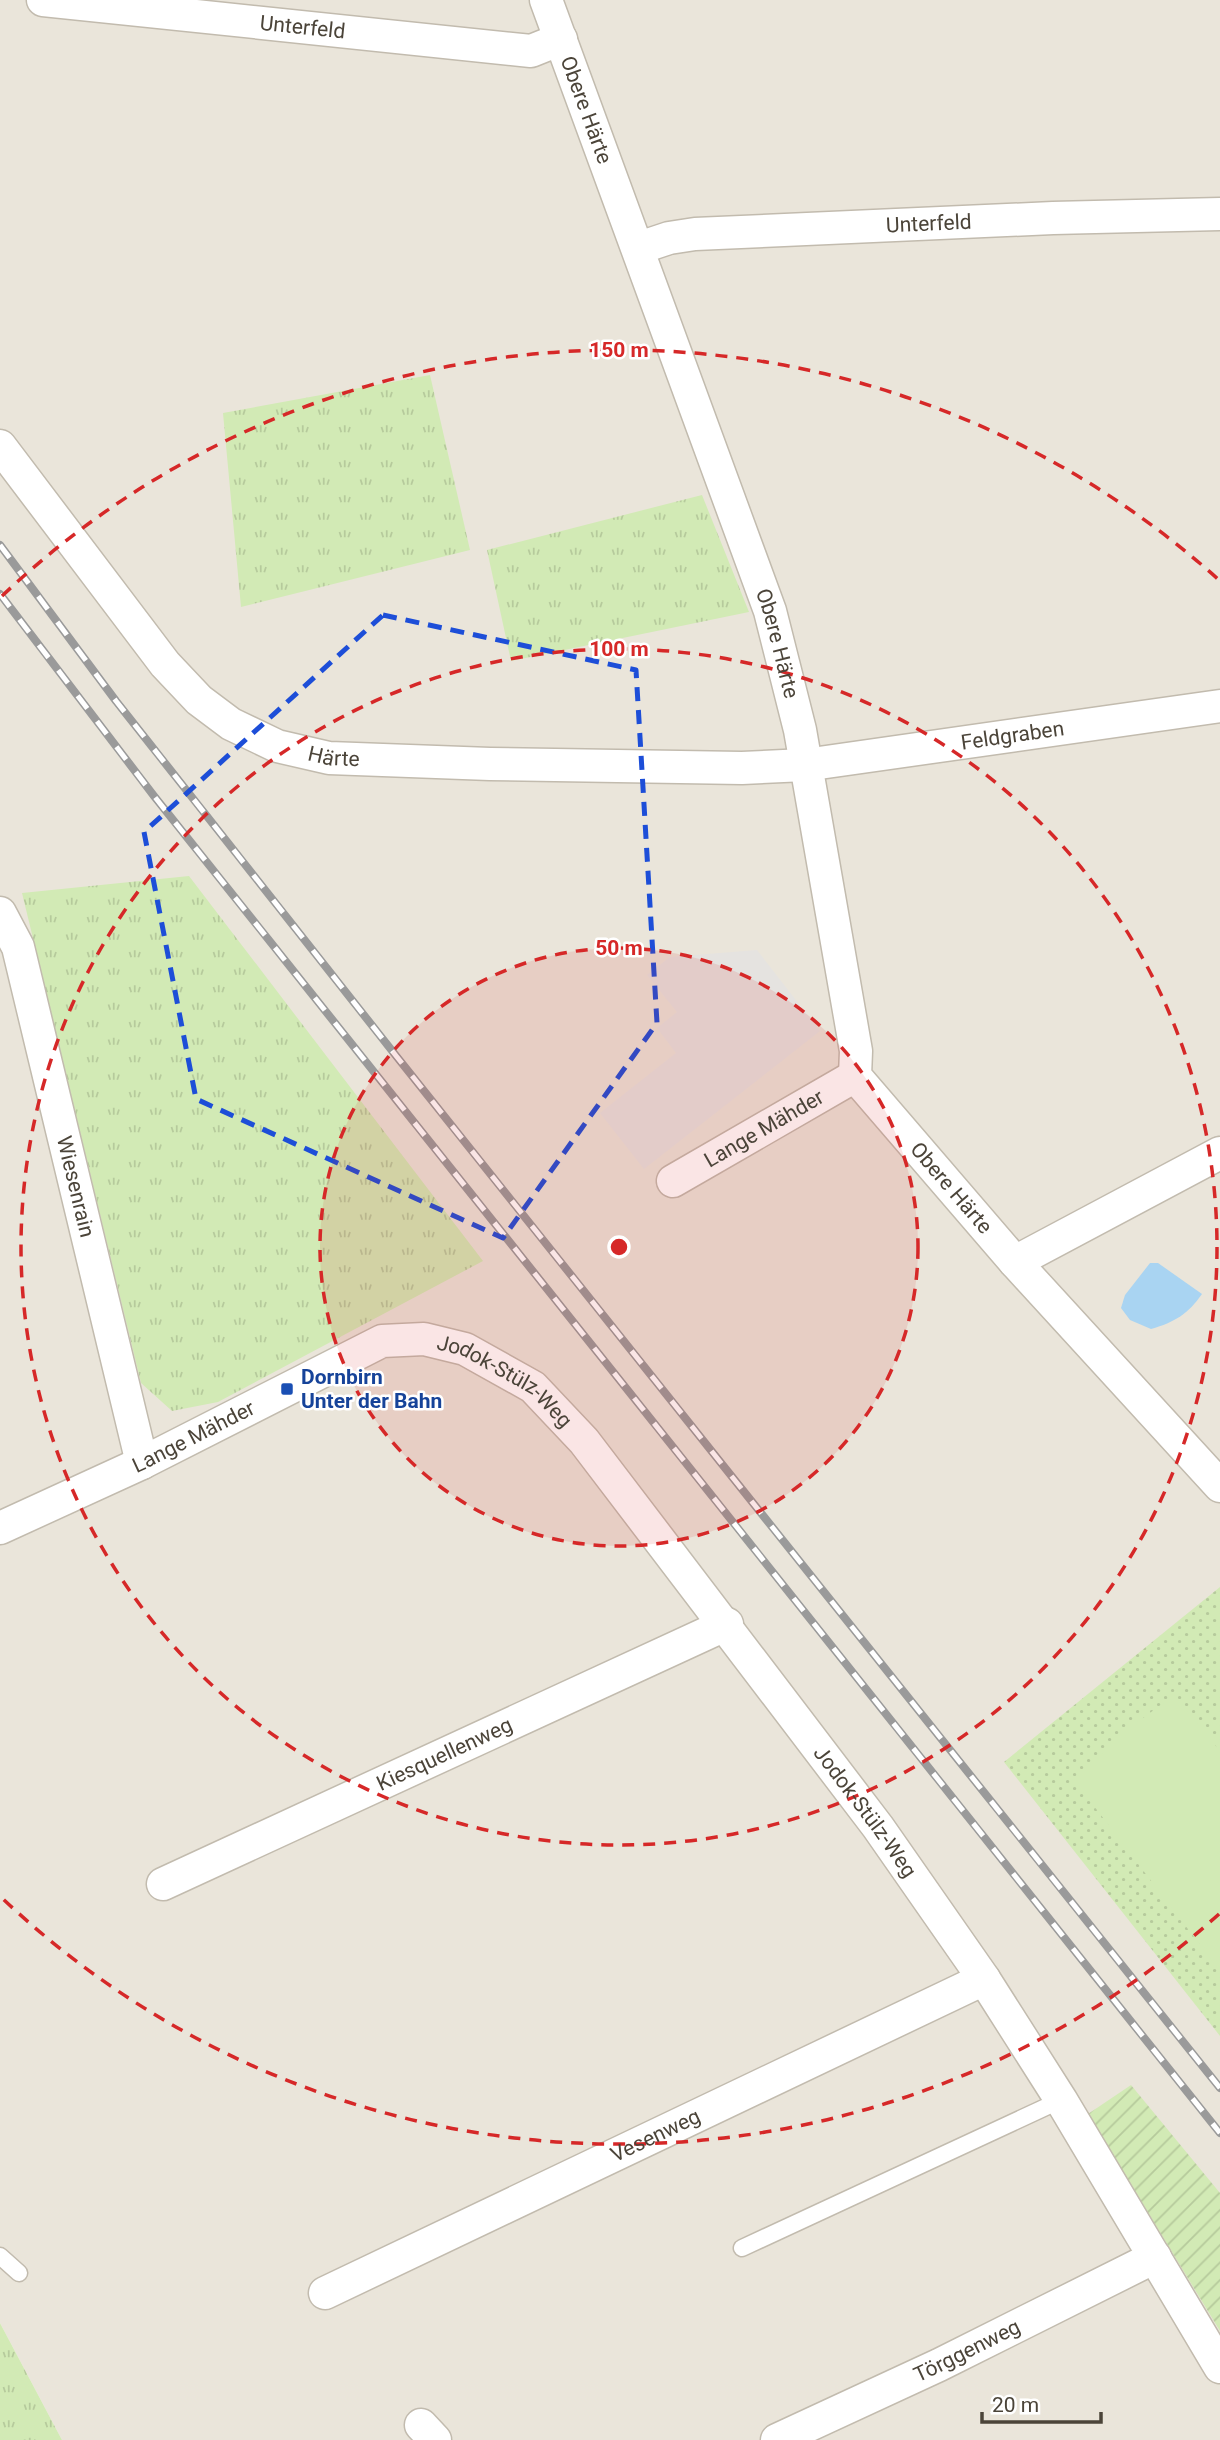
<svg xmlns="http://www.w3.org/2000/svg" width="1220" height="2440" font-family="Roboto,sans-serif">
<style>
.residential{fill:#eae5da}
.grass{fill:url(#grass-tufts)}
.park{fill:url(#park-dots)}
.garden{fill:url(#garden-furrows)}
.pitch{fill:#d2eab5}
.parking{fill:#e5e3e0}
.water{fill:#a9d4f2}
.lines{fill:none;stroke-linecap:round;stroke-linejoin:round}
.service-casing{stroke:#c2bbae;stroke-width:19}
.minor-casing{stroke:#c2bbae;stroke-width:35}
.service{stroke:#fff;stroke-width:16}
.minor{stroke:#fff;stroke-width:32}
.rail-casing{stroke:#9a9a9a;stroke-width:8}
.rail{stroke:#fff;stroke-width:5;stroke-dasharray:16;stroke-linecap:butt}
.marked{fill:none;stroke:#1d4ed8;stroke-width:5;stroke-dasharray:14 9;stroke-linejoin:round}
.ring{fill:none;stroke:#d62828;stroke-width:3.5;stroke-dasharray:12 9}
.transit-dot{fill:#1a4fb4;stroke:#fff;stroke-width:2.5}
.labels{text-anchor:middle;stroke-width:5;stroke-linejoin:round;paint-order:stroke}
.street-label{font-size:21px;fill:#4b4439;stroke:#fff}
.transit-label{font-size:21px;font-weight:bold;fill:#164399;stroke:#fff;text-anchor:start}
.centre{fill:#d62828;stroke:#fff;stroke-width:3.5}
.ring-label{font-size:21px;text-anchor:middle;font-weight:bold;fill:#d62828;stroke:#fff;stroke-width:5;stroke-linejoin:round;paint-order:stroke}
</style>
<defs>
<pattern id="grass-tufts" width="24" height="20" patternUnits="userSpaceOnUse" patternTransform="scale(1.75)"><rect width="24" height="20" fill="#d2eab5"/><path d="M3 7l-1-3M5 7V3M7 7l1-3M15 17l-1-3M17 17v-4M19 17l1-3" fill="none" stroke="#b6ca9c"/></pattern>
<pattern id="park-dots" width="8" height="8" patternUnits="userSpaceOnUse" patternTransform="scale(1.75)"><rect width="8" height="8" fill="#d2eab5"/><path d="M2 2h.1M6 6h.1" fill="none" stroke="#b6ca9c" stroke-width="1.8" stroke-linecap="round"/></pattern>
<pattern id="garden-furrows" width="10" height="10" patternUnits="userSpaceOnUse" patternTransform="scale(1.75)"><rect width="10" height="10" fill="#d2eab5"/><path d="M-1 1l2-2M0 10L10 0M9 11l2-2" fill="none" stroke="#b6ca9c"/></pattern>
</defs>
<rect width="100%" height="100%" fill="#f6f3ec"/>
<polygon class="residential" points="0,0 1220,0 1220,2440 62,2440 0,2323"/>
<g class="grass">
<polygon points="430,375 470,550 241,607 223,413"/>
<polygon points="702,495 749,612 511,661 487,550"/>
<polygon points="189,876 483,1261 218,1402 172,1411 141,1383 22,893"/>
<polygon points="0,2323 62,2440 0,2440"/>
</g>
<polygon class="park" points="1220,1587 1220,2036 1004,1762"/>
<polygon class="garden" points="1131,2085 1220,2193 1220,2331 1088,2114"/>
<polygon class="pitch" points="1174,1695 1220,1751 1220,1971 1074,1780 1131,1727"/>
<polygon class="parking" points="757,950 820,1031 644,1169 600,1113 676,1053 657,1028 677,1012 647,975 670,957"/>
<path class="water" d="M1150 1263H1158L1202 1294C1188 1314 1175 1322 1151 1329L1130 1320 1121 1308 1125 1295Z"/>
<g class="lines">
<g class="service-casing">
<g id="service">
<polyline points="742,2248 1061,2100"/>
<polyline points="0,2256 19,2273"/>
</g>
</g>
<g class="minor-casing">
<g id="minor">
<path id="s1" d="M43 0 531 51 561 39"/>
<path id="s2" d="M546 0 770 611 800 730 856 1051 855 1076 1015 1262 1220 1486"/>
<path id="s3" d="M639 248 669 238 695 234 1053 218 1220 214"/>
<path id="s4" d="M0 446 165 664 199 700 231 724 277 746 329 758 490 764 742 768 805 765 1220 706"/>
<path id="s5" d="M0 913 18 947 142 1463"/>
<path id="s6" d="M673 1181 855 1076"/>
<polyline points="1015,1262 1220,1153"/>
<path id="s7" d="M0 1528 142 1463 382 1341 424 1339 465 1349 533 1387 584 1441 878 1827 984 1979 1061 2100 1220 2367"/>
<path id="s8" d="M163 1884 727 1624"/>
<path id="s9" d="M325 2293 984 1979"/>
<polyline points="421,2425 435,2440"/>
<path id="s10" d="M777 2440 939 2365 1155 2257"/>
</g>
</g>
<use href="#service" class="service"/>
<use href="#minor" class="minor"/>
<g class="rail-casing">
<g id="rail">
<polyline points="0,545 116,701 397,1057 1220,2088"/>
<polyline points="0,594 154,796 1220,2133"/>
</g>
</g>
<use href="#rail" class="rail"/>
</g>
<path class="marked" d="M383 615 636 670 657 1023 503 1238 196 1099 144 832Z"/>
<circle cx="619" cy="1247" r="299" fill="#d62828" fill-opacity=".12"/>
<g class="ring">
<circle cx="619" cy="1247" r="299"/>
<circle cx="619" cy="1247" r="598"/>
<path d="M1219 1914A897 897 0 0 1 2 1898M2 596A897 897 0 0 1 1219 580"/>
</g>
<rect class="transit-dot" x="280" y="1382" width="14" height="14" rx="3.5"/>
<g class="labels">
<g class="street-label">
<text dy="7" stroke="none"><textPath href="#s1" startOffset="261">Unterfeld</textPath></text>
<text dy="7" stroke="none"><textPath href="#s2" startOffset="117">Obere Härte</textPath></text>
<text dy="7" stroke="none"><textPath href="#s3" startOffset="292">Unterfeld</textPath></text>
<text dy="7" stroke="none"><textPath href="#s2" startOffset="684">Obere Härte</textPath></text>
<text dy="7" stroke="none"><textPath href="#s4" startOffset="1153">Feldgraben</textPath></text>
<text dy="7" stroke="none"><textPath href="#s4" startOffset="472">Härte</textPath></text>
<text dy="7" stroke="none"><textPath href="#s6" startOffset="105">Lange Mähder</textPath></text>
<text dy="7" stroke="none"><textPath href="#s5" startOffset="285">Wiesenrain</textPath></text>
<text dy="7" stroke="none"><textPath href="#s2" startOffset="1272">Obere Härte</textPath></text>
<text dy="7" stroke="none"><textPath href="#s7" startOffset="560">Jodok-Stülz-Weg</textPath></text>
<text dy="7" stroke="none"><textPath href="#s7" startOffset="214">Lange Mähder</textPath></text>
<text dy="7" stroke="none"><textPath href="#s8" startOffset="310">Kiesquellenweg</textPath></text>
<text dy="7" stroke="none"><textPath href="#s7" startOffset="1127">Jodok-Stülz-Weg</textPath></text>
<text dy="7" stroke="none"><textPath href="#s9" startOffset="366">Vesenweg</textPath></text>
<text dy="7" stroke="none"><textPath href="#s10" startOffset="210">Törggenweg</textPath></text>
</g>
<g class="transit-label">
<text x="301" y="1384">Dornbirn<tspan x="301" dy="24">Unter der Bahn</tspan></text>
</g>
</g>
<circle cx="619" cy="1247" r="10" class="centre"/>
<g class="ring-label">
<text x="619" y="357">150 m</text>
<text x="619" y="656">100 m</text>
<text x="619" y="955">50 m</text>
</g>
<path d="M982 2412v10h119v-10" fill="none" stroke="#4b4439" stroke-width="3.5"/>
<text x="992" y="2412" font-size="21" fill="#4b4439" stroke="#ffffff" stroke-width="5" paint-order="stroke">20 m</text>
</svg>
